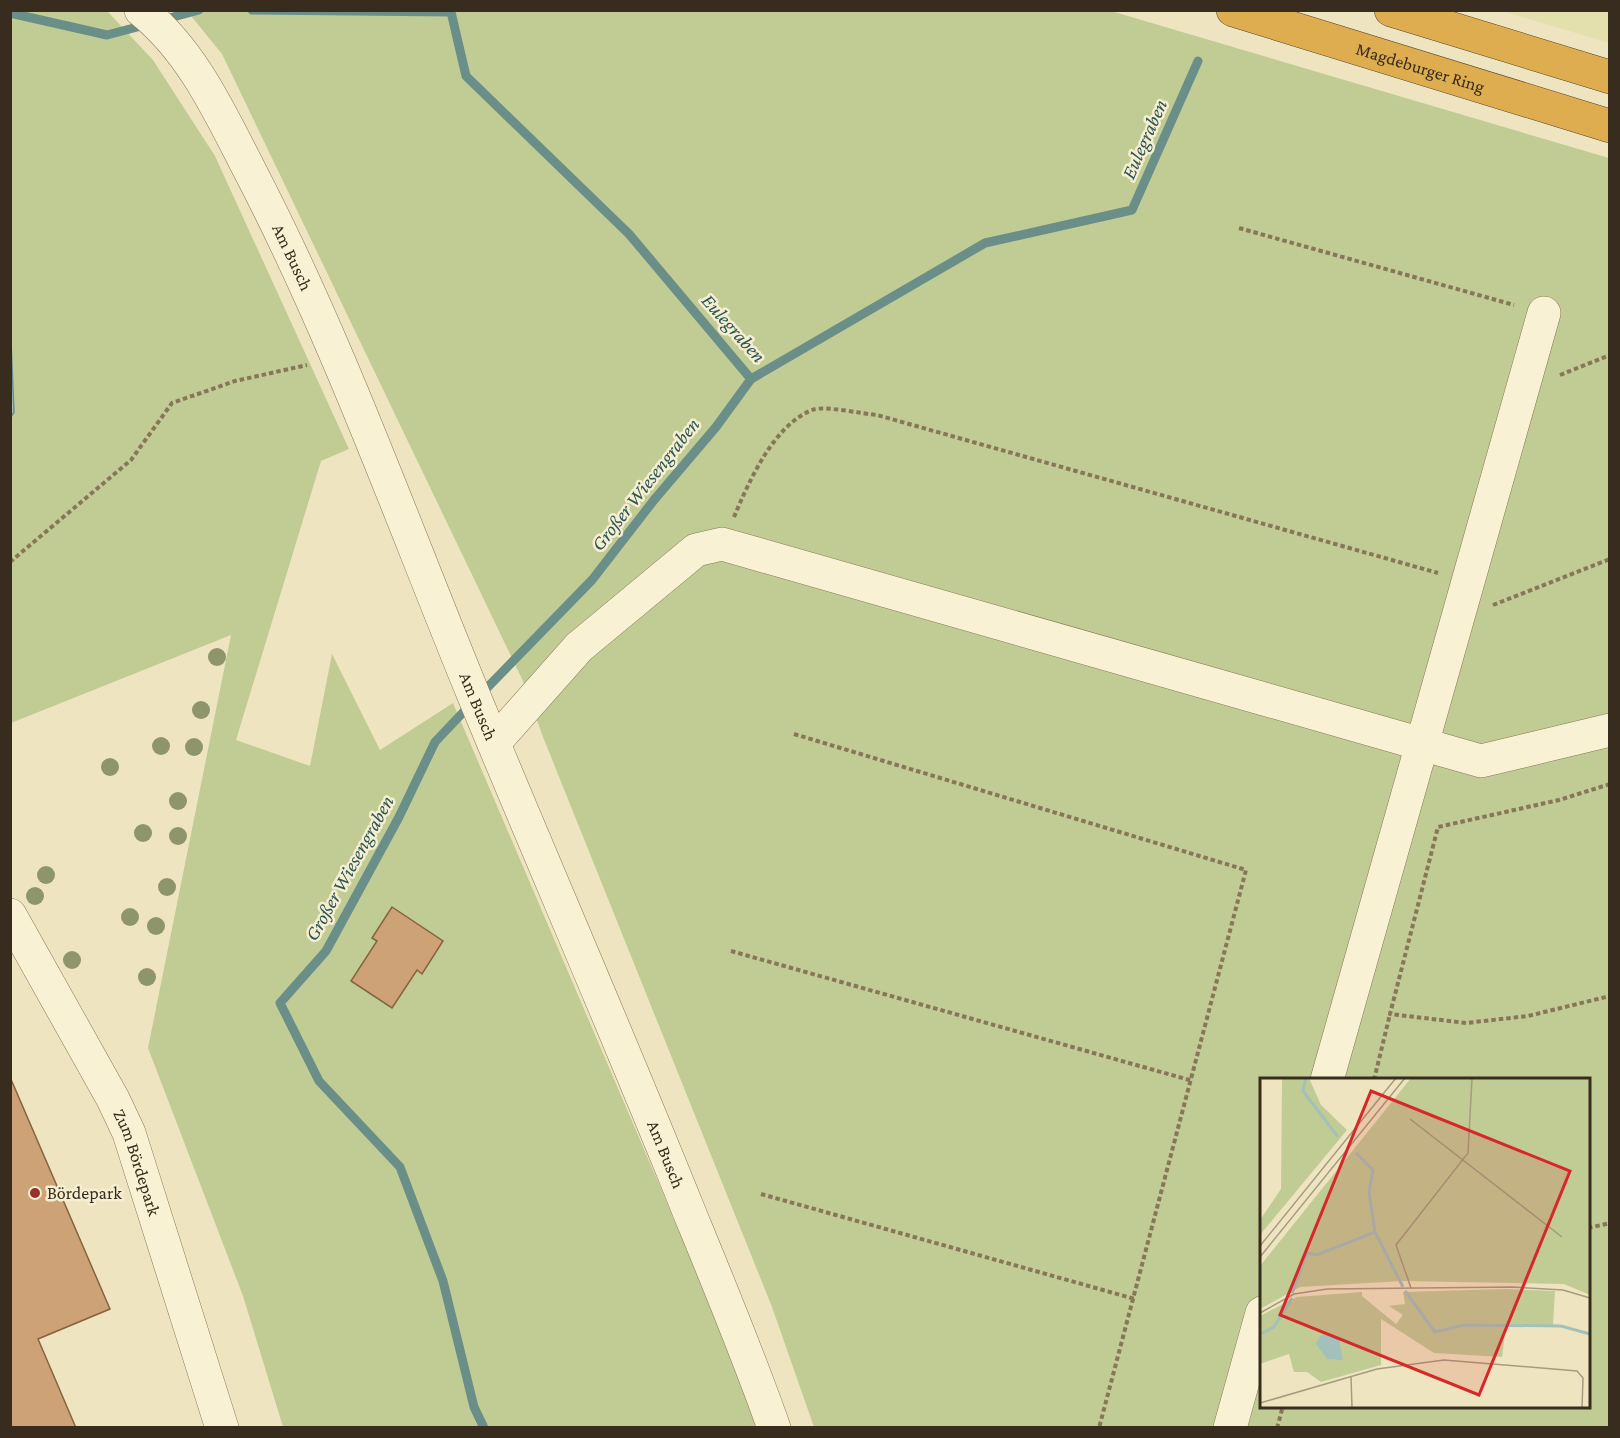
<svg xmlns="http://www.w3.org/2000/svg" width="1620" height="1438" font-family="'Crimson Pro',serif">
<style>
.farmland{fill:#e3e0ae}
.green{fill:#c0cc94;fill-rule:evenodd}
.water{fill:#a3c0ba;stroke:#6a8e88;stroke-width:1.5}
.lines{fill:none;stroke-linecap:round;stroke-linejoin:round}
.stream{stroke:#6a8e88;stroke-width:9}
.building{fill:#cca276;stroke:#86623e;stroke-width:1.5}
.minor-casing{stroke:#877658;stroke-width:34}
.highway-casing{stroke:#54432d;stroke-width:34}
.path{stroke:#877658;stroke-width:4;stroke-dasharray:4.5 3;stroke-linecap:butt}
.minor{stroke:#f9f1d3;stroke-width:33}
.highway{stroke:#dead50;stroke-width:33}
.tree{fill:#8f956a}
.poi-dot{fill:#963228;stroke:#f5eed0;stroke-width:2}
.labels{text-anchor:middle;stroke-width:5;stroke-linejoin:round;paint-order:stroke}
.street-label{font-size:18px;fill:#372c1d;stroke:#f5eed0}
.poi-label{font-size:18px;fill:#372c1d;stroke:#f5eed0;text-anchor:start}
.water-label{font-size:20px;font-style:italic;fill:#2c5556;stroke:#f5eed0}
.inset-river{fill:none;stroke:#a3c0ba;stroke-width:3}
.inset-road{fill:none;stroke:#a59b7f;stroke-width:1.5}
.view{fill:#d62828;fill-opacity:0.15;stroke:#d62828;stroke-width:3}
.inset-edge{fill:none;stroke:#372c1d;stroke-width:3}
</style>
<rect width="100%" height="100%" fill="#eee5c0"/>
<polygon class="farmland" points="1502,11 1609,11 1609,43"/>
<g class="green">
<polygon points="11,11 107,11 153,60 215,156 349,449 321,461 236,740 310,766 332,654 380,750 453,703 721,1329 757,1427 283,1427 243,1296 148,1048 231,635 11,723 10,417 14,412 11,342"/>
<path d="M187 11H1111L1609 158V1427H814L772 1307 543 737 522 679 222 54ZM1262 1080H1588V1406H1262Z"/>
</g>
<polygon class="water" points="11,342 14,412 11,417"/>
<g class="lines">
<g class="stream">
<polyline points="252,10 451,12 466,76 629,234 751,379 985,243 1132,210 1198,61"/>
<polyline points="10,13 107,35 145,25"/>
<polyline points="162,20 199,10"/>
<polyline points="481,694 592,580 654,500 716,427 751,379"/>
<polyline points="471,704 435,742 399,817 326,951 280,1003 319,1081 400,1167 443,1281 474,1407 484,1428"/>
</g>
</g>
<g class="building">
<polygon points="392,907 443,941 422,974 417,970 392,1008 351,981 377,941 372,938"/>
<polygon points="10,1077 110,1309 38,1339 76,1428 10,1428"/>
</g>
<g class="lines">
<g class="minor-casing">
<g id="minor">
<path id="s1" d="M141 10C193 52 220 113 250 171 338 340 402 521 474 696 545 868 619 1037 688 1209 718 1282 748 1354 774 1428"/>
<polyline points="494,743 579,647 696,550 722,544 1481,761 1610,730"/>
<path id="s2" d="M10 915 113 1099 129 1133 222 1428"/>
<polyline points="1327,1080 1544,313"/>
<polyline points="1230,1428 1262,1313"/>
</g>
</g>
<g class="highway-casing">
<g id="highway">
<path id="s3" d="M1233 10 1610 126"/>
<polyline points="1391,10 1610,77"/>
</g>
</g>
<g class="path">
<polyline points="1239,228 1514,305"/>
<polyline points="1560,375 1610,355"/>
<path d="M734 517C749 481 774 425 812 410 823 405 863 414 877 415L1438 573"/>
<polyline points="10,562 131,460 172,403 235,381 307,365"/>
<polyline points="1493,605 1610,559"/>
<polyline points="794,734 1246,870 1099,1428"/>
<polyline points="1610,784 1559,800 1438,827 1390,1014 1466,1023 1528,1016 1610,996"/>
<polyline points="731,951 1193,1081"/>
<polyline points="1374,1080 1390,1014"/>
<polyline points="761,1194 1135,1299"/>
<polyline points="1588,1228 1610,1223"/>
<polyline points="1277,1428 1283,1406"/>
</g>
<use href="#minor" class="minor"/>
<use href="#highway" class="highway"/>
</g>
<g class="tree">
<circle cx="217" cy="657" r="9"/>
<circle cx="201" cy="710" r="9"/>
<circle cx="161" cy="746" r="9"/>
<circle cx="194" cy="747" r="9"/>
<circle cx="110" cy="767" r="9"/>
<circle cx="178" cy="801" r="9"/>
<circle cx="143" cy="833" r="9"/>
<circle cx="178" cy="836" r="9"/>
<circle cx="46" cy="875" r="9"/>
<circle cx="167" cy="887" r="9"/>
<circle cx="35" cy="896" r="9"/>
<circle cx="130" cy="917" r="9"/>
<circle cx="156" cy="926" r="9"/>
<circle cx="72" cy="960" r="9"/>
<circle cx="147" cy="977" r="9"/>
</g>
<circle class="poi-dot" cx="35" cy="1193" r="6"/>
<g class="labels">
<g class="street-label">
<text dy="6" stroke="none"><textPath href="#s3" startOffset="196">Magdeburger Ring</textPath></text>
<text dy="6" stroke="none"><textPath href="#s1" startOffset="292">Am Busch</textPath></text>
<text dy="6" stroke="none"><textPath href="#s1" startOffset="778">Am Busch</textPath></text>
<text dy="6" stroke="none"><textPath href="#s1" startOffset="1264">Am Busch</textPath></text>
<text dy="6" stroke="none"><textPath href="#s2" startOffset="279">Zum Bördepark</textPath></text>
</g>
<g class="poi-label">
<text x="47" y="1199">Bördepark</text>
</g>
<g class="water-label">
<text transform="translate(1144 139) rotate(-66)" y="7">Eulegraben</text>
<text transform="translate(734 328) rotate(48)" y="7">Eulegraben</text>
<text transform="translate(645 484) rotate(-52)" y="7">Großer Wiesengraben</text>
<text transform="translate(349 868) rotate(-61)" y="7">Großer Wiesengraben</text>
</g>
</g>
<g transform="translate(1260 1078)">
<rect width="330" height="330" fill="#eee5c0"/>
<path d="M22 0H49L61 27 87 52 0 157V142L21 111ZM151 0H330V217L304 206 143 203 40 209 0 231V188ZM245 211 295 213 293 247 246 249 242 279 174 275 121 241V287L61 304 47 294H34L29 276 0 286V238L37 219 102 214V218L136 246 143 237 129 228 145 226 143 214Z" fill="#c0cc94"/>
<path d="M68 255 78 258 83 282 67 281 56 266 60 258Z" fill="#a3c0ba"/>
<path class="inset-river" d="M46 0 43 13 78 59M115 154 143 209M145 213 175 254 204 247 301 248 330 256M32 215 47 175 57 177 115 154 109 114 113 92 96 75M0 256 14 249 32 220"/>
<path class="inset-road" d="M150 41 302 159M0 168 136 0M0 179 145 0M151 210 136 167 208 75 212 0M0 235 34 216 67 211 252 209 303 212 330 220M91 298 92 330M0 325 117 291 184 282 317 293 323 300 322 330"/>
<path class="view" d="M111 13 310 93 219 317 20 237Z"/>
<rect width="330" height="330" class="inset-edge"/>
</g>
<rect width="1620" height="1438" fill="none" stroke="#372c1d" stroke-width="24"/>
</svg>
